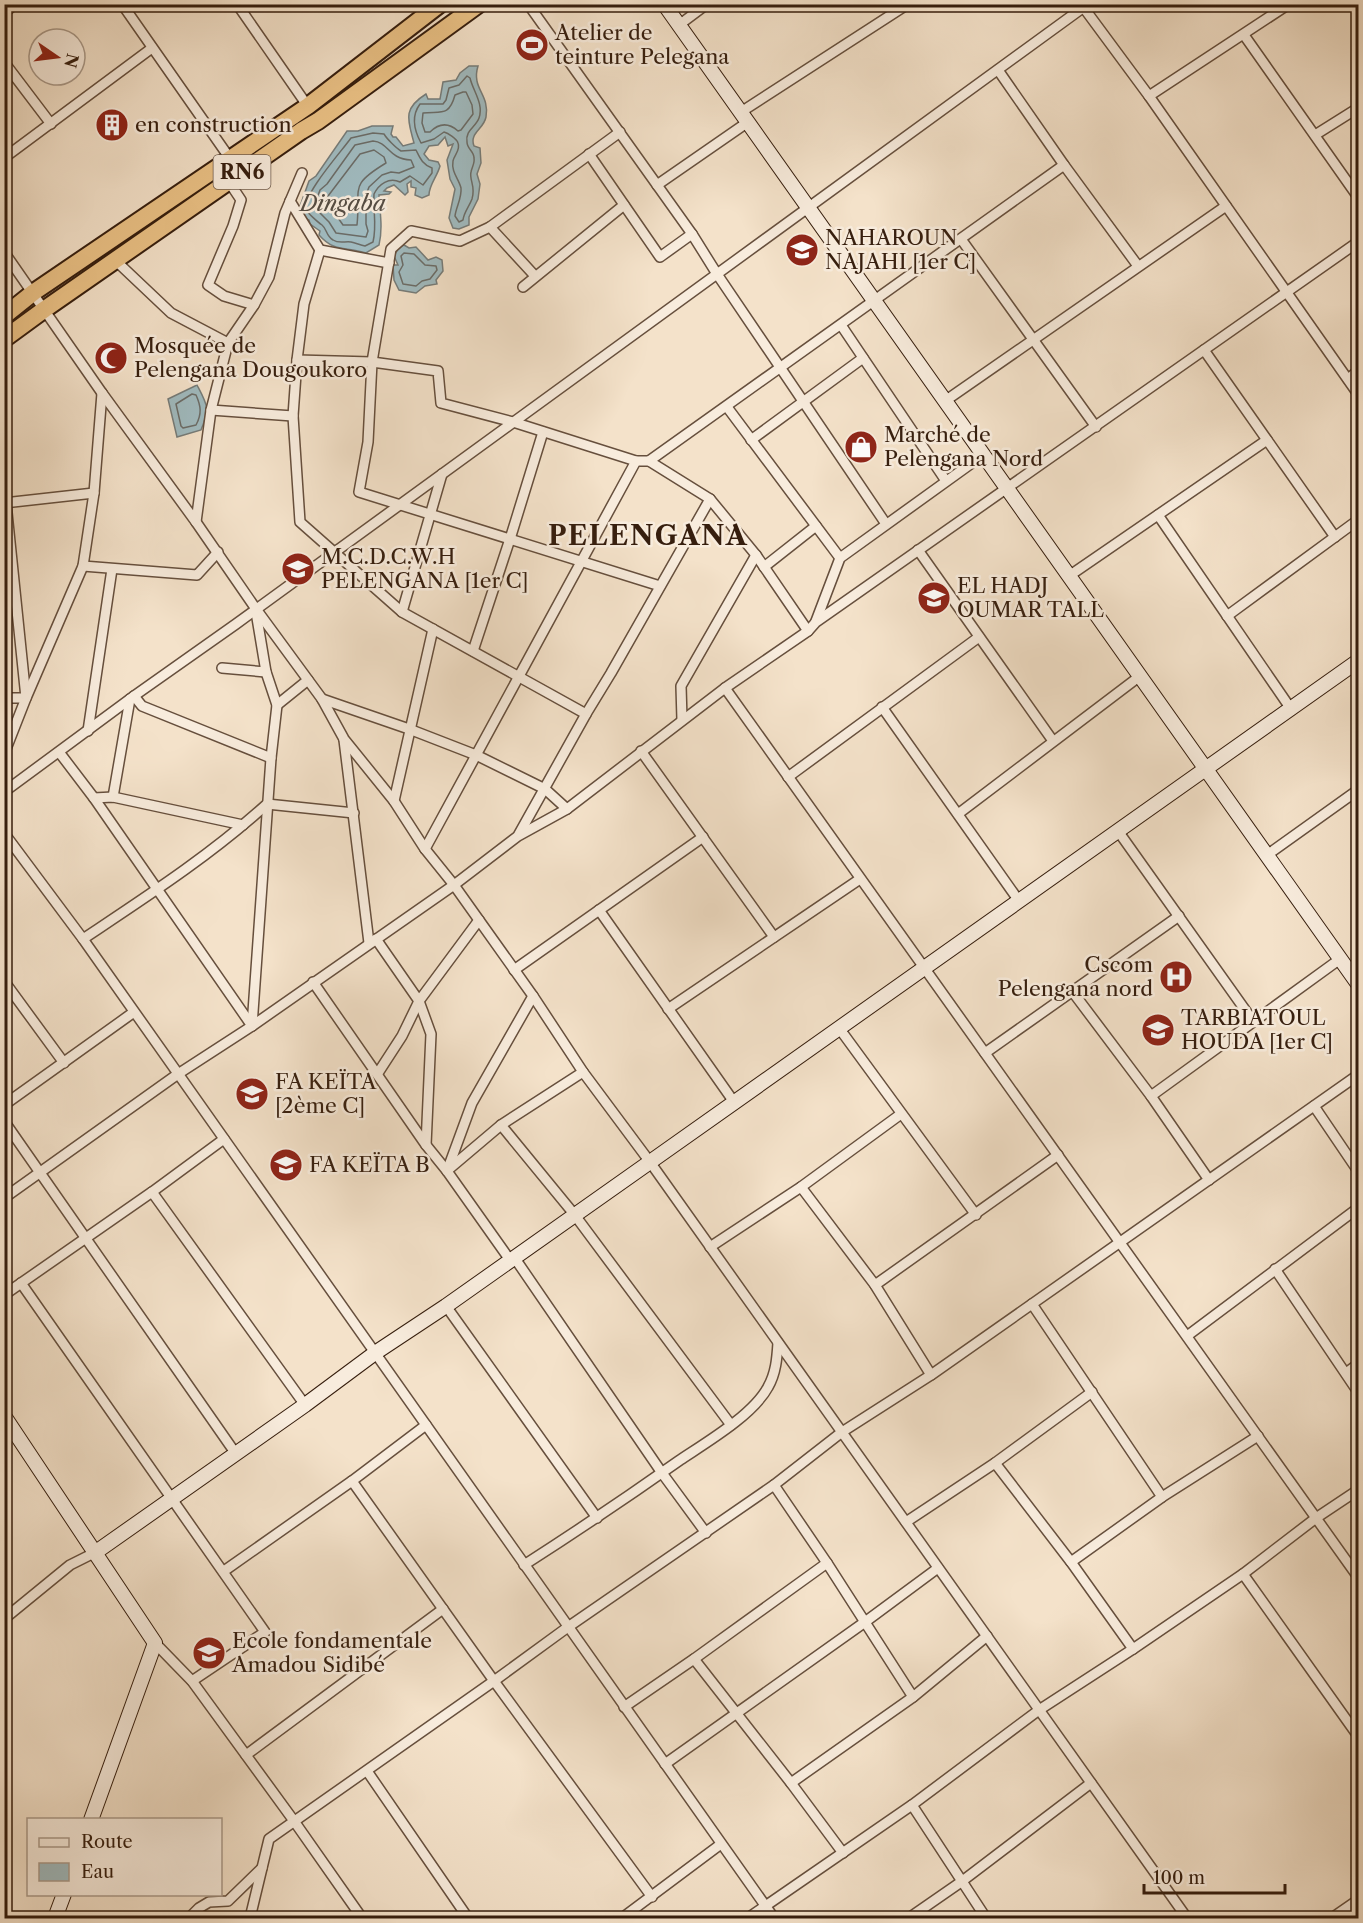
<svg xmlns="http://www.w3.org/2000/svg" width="1363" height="1923" font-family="'Libre Caslon Text',serif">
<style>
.water{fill:#a0bbc0;stroke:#767c79;stroke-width:1.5}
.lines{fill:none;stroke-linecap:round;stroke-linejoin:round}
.shore{stroke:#6b6c67;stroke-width:1.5}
.street-casing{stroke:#664f3d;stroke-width:12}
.secondary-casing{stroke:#361e0e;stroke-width:16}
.highway-casing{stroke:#361e0e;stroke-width:20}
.street{stroke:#f8ecdd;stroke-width:9}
.secondary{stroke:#f8ecdd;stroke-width:14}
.highway{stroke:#eac185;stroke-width:16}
.labels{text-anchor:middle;stroke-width:5;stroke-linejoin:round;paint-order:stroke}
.shield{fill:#f8ecdd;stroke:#705c4c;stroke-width:1.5}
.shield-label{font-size:20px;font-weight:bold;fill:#361e0e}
.poi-label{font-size:21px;fill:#361e0e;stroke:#f8ecdd;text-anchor:start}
.water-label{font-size:22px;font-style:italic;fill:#564d43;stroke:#f8ecdd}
.district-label{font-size:27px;font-weight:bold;letter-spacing:1.5px;fill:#361e0e;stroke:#f8ecdd}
</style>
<rect width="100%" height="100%" fill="#f4e2ca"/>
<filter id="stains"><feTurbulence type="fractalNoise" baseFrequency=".00333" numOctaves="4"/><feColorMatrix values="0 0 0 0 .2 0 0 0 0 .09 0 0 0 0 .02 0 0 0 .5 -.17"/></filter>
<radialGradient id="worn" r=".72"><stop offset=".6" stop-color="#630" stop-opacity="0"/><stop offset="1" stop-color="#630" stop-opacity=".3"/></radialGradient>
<g class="water">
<path d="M469 66H478C471 89 490 94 486 117 484 129 469 133 474 146L480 148 481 163 477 174 480 184 478 199 469 217V225L459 229 453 228 449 218 455 189 450 179 447 160 453 144 448 146 445 137 438 145 429 146 424 154 429 160 438 162 440 166C437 177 429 185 429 195L422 198 415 195 416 188 411 187V181L407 184 408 192 405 195 394 185 387 188 384 191 391 192 389 194 379 195C380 213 383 228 379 245L366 253C345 246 335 253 319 235L320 231 310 224 309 220 304 218 299 209 309 181 316 176 347 131H358L372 126H393L391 134 393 137H396L403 146 414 143C408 120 402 109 426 94L428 99H440L443 82 456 80 460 73Z"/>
<polygon points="404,245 409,248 416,247 428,260 436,257 442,260 443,271 436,280 437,284 425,286 416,293 399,290 394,280 393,265 398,265 394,256 399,247"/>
<path d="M197 385C208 406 210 408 201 430L177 437 168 399Z"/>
</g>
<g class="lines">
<g class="shore">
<path d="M467 76 470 78C473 91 484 104 479 118 476 127 465 130 467 142 467 149 474 151 474 158 475 163 472 167 471 172 469 180 476 186 472 199 469 207 464 212 463 220L459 222 455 216C456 207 462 198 461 188 459 179 451 172 453 161 454 155 461 150 458 143 457 139 448 133 444 132L434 139 421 143C414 130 411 116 420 104H443L446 100 449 88 459 85Z"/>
<path d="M463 92H466L472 105 473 114 461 130 458 131C448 122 439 123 430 132H425L422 123 423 113C441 111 449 117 455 95Z"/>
<path d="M373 133 384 134C387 139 396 148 401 151L416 150C420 158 422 164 432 168V173L423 185 410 176 400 182C389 177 379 184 374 194 373 210 377 226 373 242L365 246C360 245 356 243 351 242 345 241 339 244 333 240 326 236 327 229 322 225 319 223 306 212 306 209 303 194 341 152 351 138Z"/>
<path d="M373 141C389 142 388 159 411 160L414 167 399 173 391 172 382 175 369 187 366 195V224L368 231 366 237 336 233 329 222 314 207 320 190 327 184 355 145Z"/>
<path d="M374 150 384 157 386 163C348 186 361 187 357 225H343L336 215 325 205V200L360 154Z"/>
<polygon points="404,253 414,254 425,265 436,266 437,270 430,279 422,281 416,286 403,284 399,272 403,265 401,256"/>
<path d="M192 394 196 395C201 406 202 414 196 425L183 428 181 426 176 404Z"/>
</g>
<g class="street-casing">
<g id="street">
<polyline points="122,4 231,160"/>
<polyline points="237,4 309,108"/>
<polyline points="528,4 692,234 717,274 886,524"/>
<polyline points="1081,4 1149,96 1358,394"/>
<polyline points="4,13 15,4"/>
<polyline points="679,25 707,4"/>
<polyline points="1244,35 1358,197"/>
<polyline points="4,62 51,124"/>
<polyline points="998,70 1064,165 1138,266"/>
<polyline points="1149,96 1289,4"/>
<polyline points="741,112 908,4"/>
<polyline points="1315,135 1358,108"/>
<polyline points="589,154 660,257 692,234"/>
<polyline points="4,158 152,48"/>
<polyline points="229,182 241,200 233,226 208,285 224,296 254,305"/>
<polyline points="657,185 748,122"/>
<polyline points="290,201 320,250 389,263"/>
<polyline points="490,227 620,132"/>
<polyline points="961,239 1096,427"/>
<polyline points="320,250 304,304 297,360 293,416 300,522 402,612 586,714"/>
<polyline points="4,252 102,393 196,522 256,609 322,699 344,739 394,801 425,849 454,885 533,996 583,1072 650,1162 1187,1918"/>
<polyline points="115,260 171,313 228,343"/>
<polyline points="535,276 490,227 460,241 411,231 391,249 372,362 368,442 359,492 660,586"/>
<polyline points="523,287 624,205"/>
<polyline points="841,325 946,481"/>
<polyline points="1204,350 1335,537"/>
<polyline points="297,360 372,362 438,371 441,403 513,422 636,461 649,461 710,499 756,555 808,631"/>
<polyline points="1348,379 1358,371"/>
<polyline points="945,401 1226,206"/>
<polyline points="727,407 840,558"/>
<polyline points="211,410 293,416"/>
<polyline points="751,440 863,358"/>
<polyline points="649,461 1064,165"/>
<polyline points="4,503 94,493"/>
<polyline points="1158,515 1291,709"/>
<polyline points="196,522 211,410 228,343 254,305 269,277 285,213 302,173"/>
<polyline points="918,550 1053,741"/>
<polyline points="83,566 197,575 218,552"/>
<polyline points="764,567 816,526"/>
<polyline points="1069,576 1267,440"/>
<polyline points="402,612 442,474"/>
<polyline points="1227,616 1358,520"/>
<polyline points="816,621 840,558 983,455"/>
<polyline points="473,651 510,539 543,432"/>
<polyline points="222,668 266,672"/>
<polyline points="725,688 1358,1577"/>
<polyline points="134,696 142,706 271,758"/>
<polyline points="4,698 26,698 6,503"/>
<polyline points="322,699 409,729 476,755 545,789 567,809"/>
<polyline points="277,705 308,680"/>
<polyline points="882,707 1019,901"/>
<polyline points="682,720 681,686 756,555"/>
<polyline points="88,731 112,569"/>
<polyline points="344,740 369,943"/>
<polyline points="641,751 774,937"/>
<polyline points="59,752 94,798 252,1026"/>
<polyline points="4,754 26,698 83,566 94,493 102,393"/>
<polyline points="788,777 979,637"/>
<polyline points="4,792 134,696 236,624 1088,4"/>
<polyline points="113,797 130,699"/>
<polyline points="94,798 113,797 243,825"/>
<polyline points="394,801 433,629"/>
<polyline points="958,814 1140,676"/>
<polyline points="1118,831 1253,1021"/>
<polyline points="4,833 83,939 774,1918"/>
<polyline points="519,834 586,714 611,673 710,499"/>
<polyline points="425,849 636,461"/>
<polyline points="1267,855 1358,790"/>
<polyline points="599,910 734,1102"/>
<path d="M83 939C146 897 211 855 267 804L354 813"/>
<polyline points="376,939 419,1001 431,1034 426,1145"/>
<polyline points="514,970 703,837"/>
<polyline points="4,981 64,1063"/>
<polyline points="313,982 426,1145 447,1171 510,1260"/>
<polyline points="1072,991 1151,1096 1209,1180"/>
<polyline points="668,1009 860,879"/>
<polyline points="252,1026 271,758 277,705 266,672 256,612"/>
<polyline points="839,1028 976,1215"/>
<polyline points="985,1053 1179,916"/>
<polyline points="378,1073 402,1036 419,1001 479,920"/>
<polyline points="1151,1096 1340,959"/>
<polyline points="4,1105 134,1012"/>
<polyline points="1314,1106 1358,1171"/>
<polyline points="4,1121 236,1454"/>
<polyline points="501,1125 574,1214 731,1425"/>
<polyline points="449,1169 501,1125 583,1072"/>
<polyline points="447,1171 472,1103 533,996"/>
<polyline points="801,1187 875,1285 931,1375"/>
<polyline points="152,1192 305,1405"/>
<polyline points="4,1198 178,1074 252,1026 454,885 518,836 567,809 725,688 808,631 816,622 1358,242"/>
<polyline points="710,1247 801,1187 901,1114"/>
<polyline points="514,1257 662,1473 706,1533"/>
<polyline points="1275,1269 1358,1392"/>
<polyline points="21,1283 265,1632 192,1681"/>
<polyline points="875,1285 1058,1155"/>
<polyline points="4,1295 152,1192 224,1139"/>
<polyline points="1032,1304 1162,1497"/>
<polyline points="446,1306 597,1518"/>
<polyline points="1187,1336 1358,1208"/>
<polyline points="1346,1373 1358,1364"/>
<polyline points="995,1463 1071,1562 1133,1649"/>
<polyline points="352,1481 494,1681 652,1897"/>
<polyline points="774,1485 827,1563 913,1697"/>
<polyline points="906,1522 995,1463 1092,1392"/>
<polyline points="1071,1562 1162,1497 1258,1436"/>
<path d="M524 1565C577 1531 629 1496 680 1460 707 1442 753 1415 768 1387 776 1373 777 1358 778 1343"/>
<polyline points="224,1571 352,1481 426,1425"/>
<polyline points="1243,1574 1358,1736"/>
<polyline points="4,1619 70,1565 96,1552"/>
<polyline points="155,1643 192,1681 294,1821 362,1918"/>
<polyline points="694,1659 791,1783 843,1853"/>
<polyline points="624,1707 694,1659 827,1563"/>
<polyline points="246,1755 443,1609"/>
<polyline points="665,1764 865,1622 938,1568"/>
<polyline points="367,1771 468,1918"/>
<polyline points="791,1783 913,1697 987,1636"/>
<polyline points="912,1805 986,1918"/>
<polyline points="189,1918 199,1908 209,1902 228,1901 262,1868"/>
<polyline points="250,1918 269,1839 494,1681 568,1627 774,1485 842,1432 931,1375 1358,1075"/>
<polyline points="622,1918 721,1844"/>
<polyline points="748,1918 912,1805 1039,1710 1133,1649 1243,1574 1316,1518 1358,1490"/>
<polyline points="909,1918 961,1882 1091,1783"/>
<polyline points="1332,1918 1358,1900"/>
</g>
</g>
<g class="secondary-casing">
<g id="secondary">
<polyline points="664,4 1358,984"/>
<polyline points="4,1416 155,1643 91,1820"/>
<polyline points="96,1552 305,1405 375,1353 446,1306 650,1162 1358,661"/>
<polyline points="55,1918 64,1894"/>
</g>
</g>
<g class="highway-casing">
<g id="highway">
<polyline points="4,316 34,292 308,106 440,4"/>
<polyline points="4,339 45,309 301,131 318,121 479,4"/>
</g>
</g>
<use href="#street" class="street"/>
<use href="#secondary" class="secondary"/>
<use href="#highway" class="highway"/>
</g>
<defs>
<g id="stadium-disc" transform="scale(1.725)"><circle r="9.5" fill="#8f2418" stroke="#f8ecdd"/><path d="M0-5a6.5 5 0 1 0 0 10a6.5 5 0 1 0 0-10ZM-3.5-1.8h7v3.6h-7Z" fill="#fff"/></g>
<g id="building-disc" transform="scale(1.725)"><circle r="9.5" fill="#8f2418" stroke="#f8ecdd"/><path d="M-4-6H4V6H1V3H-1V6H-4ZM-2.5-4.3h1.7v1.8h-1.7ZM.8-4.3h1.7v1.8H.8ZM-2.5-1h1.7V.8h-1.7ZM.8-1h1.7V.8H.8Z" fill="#fff"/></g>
<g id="school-disc" transform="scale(1.725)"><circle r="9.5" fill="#8f2418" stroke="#f8ecdd"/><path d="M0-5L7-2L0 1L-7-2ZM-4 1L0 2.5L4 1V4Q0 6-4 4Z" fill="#fff"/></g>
<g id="mosque-disc" transform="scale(1.725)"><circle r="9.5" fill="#8f2418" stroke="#f8ecdd"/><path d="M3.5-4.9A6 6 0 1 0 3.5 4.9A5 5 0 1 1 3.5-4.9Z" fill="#fff"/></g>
<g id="shop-disc" transform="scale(1.725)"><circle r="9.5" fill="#8f2418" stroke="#f8ecdd"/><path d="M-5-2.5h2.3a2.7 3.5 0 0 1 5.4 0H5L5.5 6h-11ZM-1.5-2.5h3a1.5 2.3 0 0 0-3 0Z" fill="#fff"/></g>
<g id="hospital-disc" transform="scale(1.725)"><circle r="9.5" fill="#8f2418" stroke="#f8ecdd"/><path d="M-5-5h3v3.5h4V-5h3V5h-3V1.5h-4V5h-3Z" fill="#fff"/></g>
</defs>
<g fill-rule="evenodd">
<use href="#stadium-disc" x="532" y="45"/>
<use href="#building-disc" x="112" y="125"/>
<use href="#school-disc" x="802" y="250"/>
<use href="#mosque-disc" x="111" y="358"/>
<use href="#shop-disc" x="861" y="447"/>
<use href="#school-disc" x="298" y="569"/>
<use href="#school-disc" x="934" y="598"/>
<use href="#hospital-disc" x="1176" y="977"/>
<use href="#school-disc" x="1158" y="1030"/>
<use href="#school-disc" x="252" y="1094"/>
<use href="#school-disc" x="286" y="1165"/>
<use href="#school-disc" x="209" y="1653"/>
</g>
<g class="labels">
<rect class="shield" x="213.5" y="155" width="57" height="34" rx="4.5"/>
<g class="shield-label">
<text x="242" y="179">RN6</text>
</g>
<g class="poi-label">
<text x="555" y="40">Atelier de<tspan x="555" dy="24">teinture Pelegana</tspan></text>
<text x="135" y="132">en construction</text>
<text x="825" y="245">NAHAROUN<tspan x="825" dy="24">NAJAHI [1er C]</tspan></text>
<text x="134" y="353">Mosquée de<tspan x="134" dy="24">Pelengana Dougoukoro</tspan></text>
<text x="884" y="442">Marché de<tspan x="884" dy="24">Pelengana Nord</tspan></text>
<text x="321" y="564">M.C.D.C.W.H<tspan x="321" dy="24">PELENGANA [1er C]</tspan></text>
<text x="957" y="593">EL HADJ<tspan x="957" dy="24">OUMAR TALL</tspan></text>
<text x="1153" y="972" text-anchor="end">Cscom<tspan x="1153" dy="24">Pelengana nord</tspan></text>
<text x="1181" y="1025">TARBIATOUL<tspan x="1181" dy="24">HOUDA [1er C]</tspan></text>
<text x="275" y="1089">FA KEÏTA<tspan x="275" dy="24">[2ème C]</tspan></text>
<text x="309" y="1172">FA KEÏTA B</text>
<text x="232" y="1648">Ecole fondamentale<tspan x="232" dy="24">Amadou Sidibé</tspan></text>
</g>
<g class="water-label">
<text x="343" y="211">Dingaba</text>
</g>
<g class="district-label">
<text x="648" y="545">PELENGANA</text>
</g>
</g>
<rect width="1363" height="1923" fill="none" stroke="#f4e2ca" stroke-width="24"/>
<rect x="6" y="6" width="1351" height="1911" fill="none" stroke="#361e0e" stroke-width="3"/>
<rect x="12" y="12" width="1339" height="1899" fill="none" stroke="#361e0e" stroke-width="1.5"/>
<rect x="27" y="1818" width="195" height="78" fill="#f8ecdd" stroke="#aa9a8a" stroke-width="1.5"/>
<rect x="39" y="1838" width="30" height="9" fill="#f8ecdd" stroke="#aa9a8a" stroke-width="1.5"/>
<text x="81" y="1848" font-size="18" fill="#361e0e">Route</text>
<rect x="39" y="1863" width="30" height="18" fill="#a0bbc0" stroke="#aa9a8a" stroke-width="1.5"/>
<text x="81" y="1878" font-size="18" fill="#361e0e">Eau</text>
<g transform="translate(57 57) rotate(104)"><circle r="28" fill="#f8ecdd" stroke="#aa9a8a" stroke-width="1.5"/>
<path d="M0-4.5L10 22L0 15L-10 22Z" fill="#8f2418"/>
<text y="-9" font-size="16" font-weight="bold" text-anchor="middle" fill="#361e0e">N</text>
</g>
<path d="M1144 1884v9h141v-9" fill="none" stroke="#361e0e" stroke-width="3"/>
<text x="1153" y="1884" font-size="18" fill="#361e0e" stroke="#f8ecdd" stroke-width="4.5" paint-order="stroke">100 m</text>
<rect width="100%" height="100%" filter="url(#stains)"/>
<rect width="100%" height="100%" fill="url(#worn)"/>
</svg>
